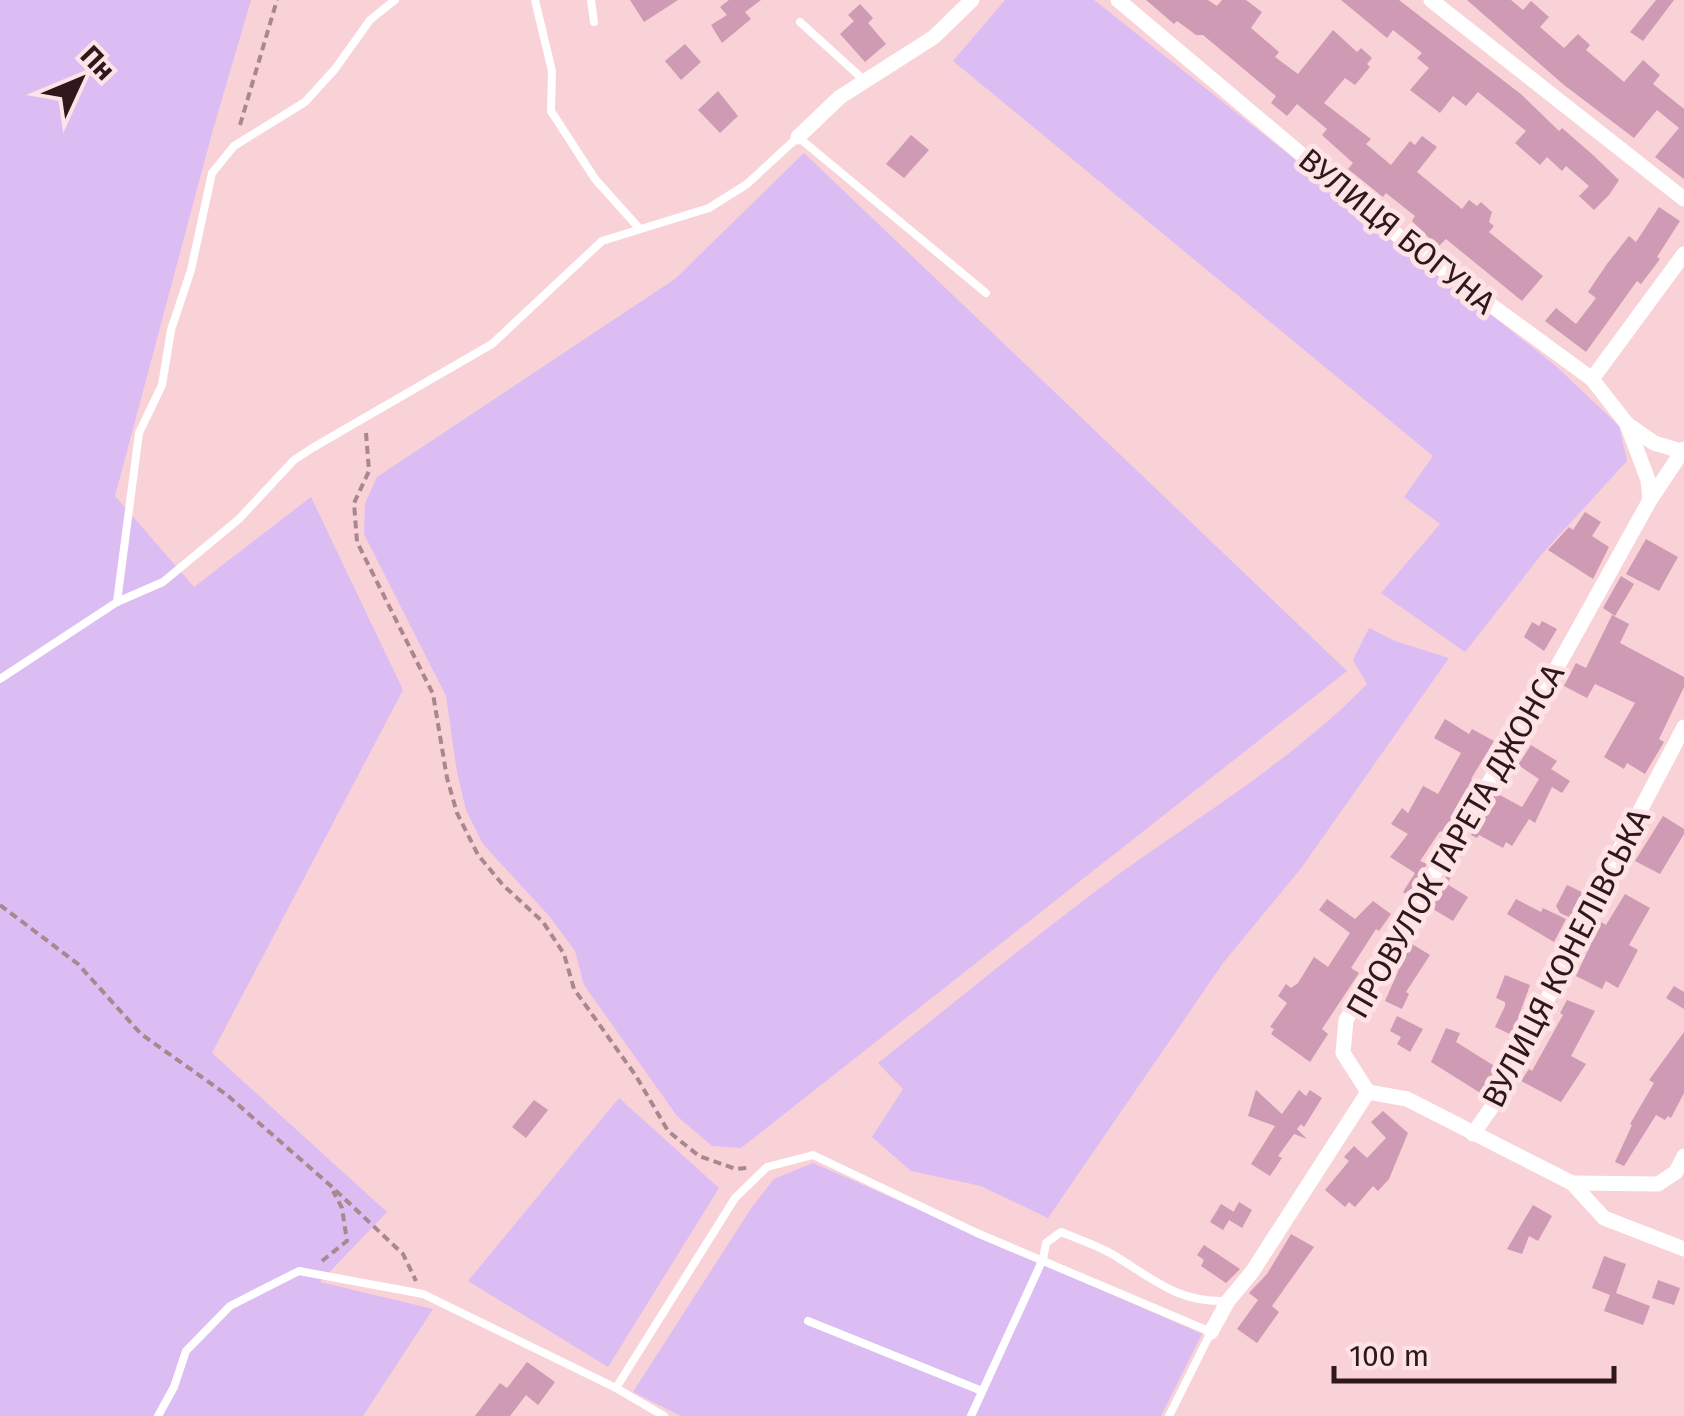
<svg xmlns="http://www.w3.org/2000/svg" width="1684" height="1416" font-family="'Fira Sans',sans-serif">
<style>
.green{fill:#dbbcf3}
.building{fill:#cf9ab3}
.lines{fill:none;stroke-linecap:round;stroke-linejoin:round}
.path{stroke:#a8888c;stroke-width:4;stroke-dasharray:8 5;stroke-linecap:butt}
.lane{stroke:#fff;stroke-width:8}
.street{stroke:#fff;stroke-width:15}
.labels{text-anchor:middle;stroke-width:10;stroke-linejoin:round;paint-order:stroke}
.street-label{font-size:32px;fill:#2e181b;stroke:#fde3e6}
</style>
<rect width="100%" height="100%" fill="#f8d2d7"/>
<g class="green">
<polygon points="0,0 251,0 212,133 115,496 194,587 311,497 403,690 212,1053 387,1212 320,1282 433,1309 363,1416 0,1416"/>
<polygon points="1005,0 1094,0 1557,367 1619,426 1627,461 1541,555 1465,652 1381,593 1440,524 1404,497 1433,456 953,61"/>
<polygon points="804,153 1347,671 741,1148 712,1146 677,1116 584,985 575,951 550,917 483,844 466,810 457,772 446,696 364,534 365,503 377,477 675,279"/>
<path d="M1369 628 1395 641 1449 658 1302 867 1223 963 1048 1218 981 1186 911 1171 872 1137 903 1089 878 1063C958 1000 1037 934 1119 874 1204 813 1294 759 1367 684L1353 660Z"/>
<polygon points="619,1098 719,1188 608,1367 468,1281"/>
<polygon points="813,1163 1202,1334 1161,1416 681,1416 633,1392 752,1207 774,1179"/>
</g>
<g class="building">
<polygon points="630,0 678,0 644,22"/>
<polygon points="729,0 761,0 745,12 751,19 722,43 711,25 727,15 720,7"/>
<polygon points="1146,0 1208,0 1217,6 1222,0 1246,0 1262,12 1251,28 1279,52 1275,57 1298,74 1333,30 1357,52 1361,48 1372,58 1367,64 1370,67 1355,85 1345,78 1324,103 1371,139 1366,144 1391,165 1410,141 1415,145 1422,136 1437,147 1417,172 1462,209 1469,200 1477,206 1481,202 1492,212 1489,222 1494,226 1489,232 1543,276 1522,301 1446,239 1438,247 1412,221 1415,216 1386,193 1383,197 1348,169 1353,163 1322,135 1327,129 1297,104 1287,116 1271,103 1276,96 1203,35 1196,35 1177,21 1174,24"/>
<polygon points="1341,0 1399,0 1522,95 1559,131 1562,128 1593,155 1619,180 1609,195 1594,210 1579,196 1589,186 1566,166 1562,171 1547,157 1540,165 1515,143 1526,131 1478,92 1466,106 1453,96 1440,113 1410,90 1429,68 1417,58 1422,53 1393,30 1387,38"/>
<polygon points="1467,0 1511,0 1523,10 1531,1 1549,17 1540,27 1564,48 1578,34 1590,45 1586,50 1624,82 1643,60 1660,75 1653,84 1684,109 1684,179 1655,157 1679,128 1657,110 1634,138 1564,85"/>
<polygon points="1656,0 1674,0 1643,41 1630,32"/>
<polygon points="860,4 873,18 868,23 886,44 865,62 840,34 854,21 848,15"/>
<polygon points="685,44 701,62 681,80 665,61"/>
<polygon points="718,91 738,116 720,133 698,110"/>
<polygon points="911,135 929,150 904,178 886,164"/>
<polygon points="1659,207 1680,221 1657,257 1660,259 1641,284 1637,281 1586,352 1545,321 1556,308 1576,324 1596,298 1588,292 1607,264 1629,236 1636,242"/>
<polygon points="1585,512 1601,522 1592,536 1609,547 1593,579 1548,550 1569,527 1573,530"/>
<polygon points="1646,539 1678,557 1659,591 1626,574"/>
<polygon points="1621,576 1634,584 1615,616 1603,608"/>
<polygon points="1612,615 1629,624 1620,643 1684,677 1684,687 1659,739 1664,742 1645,774 1627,763 1624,769 1604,757 1635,703 1595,684 1587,698 1564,686 1576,663 1586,668"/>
<polygon points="1542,621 1557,629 1544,651 1524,637 1532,622 1539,626"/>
<polygon points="1445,719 1469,734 1472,729 1494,741 1471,779 1476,782 1445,834 1440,831 1420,861 1427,864 1408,895 1403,892 1415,873 1390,857 1408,834 1391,824 1402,808 1408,813 1423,786 1438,794 1461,753 1434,738"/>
<polygon points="1531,745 1557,761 1551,769 1570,781 1562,793 1552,787 1535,823 1529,819 1512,846 1506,842 1503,848 1479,835 1477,838 1471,835 1496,793 1522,807 1539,779 1518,765"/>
<polygon points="1663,816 1684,829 1684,834 1660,874 1635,861"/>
<polygon points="1447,875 1451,877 1447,884 1468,897 1453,921 1428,906"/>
<polygon points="1567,885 1584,893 1571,918 1560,913 1556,906"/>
<polygon points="1625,894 1650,908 1629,945 1638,950 1618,988 1606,981 1602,989 1576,976 1601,922 1606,925"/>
<polygon points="1327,899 1355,919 1373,901 1391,914 1379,931 1376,929 1351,968 1359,973 1322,1029 1328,1034 1310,1062 1271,1034 1274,1029 1270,1027 1287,1003 1278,996 1286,984 1291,988 1298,983 1314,957 1328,967 1350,933 1319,910"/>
<polygon points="1516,899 1541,912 1543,908 1566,919 1554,942 1507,914"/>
<polygon points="1407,941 1430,955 1406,992 1409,994 1402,1009 1385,1001 1400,967 1394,963"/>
<polygon points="1505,975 1530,985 1512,1035 1495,1027 1505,1006 1505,1002 1496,998"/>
<polygon points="1674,986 1684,992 1684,1009 1666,998"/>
<polygon points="1567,1000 1595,1011 1571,1056 1586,1064 1561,1102 1521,1081 1529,1069 1532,1071 1563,1015 1560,1013"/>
<polygon points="1397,1016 1423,1029 1410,1052 1397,1044 1401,1037 1390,1031"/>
<polygon points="1446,1028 1460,1033 1456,1042 1496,1067 1482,1094 1431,1062"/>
<polygon points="1684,1032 1684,1093 1671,1118 1668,1116 1665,1120 1656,1115 1624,1166 1615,1162 1632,1125 1630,1124 1654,1083 1649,1080"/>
<polygon points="1256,1090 1282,1114 1299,1090 1306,1096 1310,1090 1322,1098 1304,1127 1301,1124 1297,1129 1307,1139 1294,1134 1278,1156 1282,1158 1270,1176 1251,1164 1275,1126 1248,1116"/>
<polygon points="534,1100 548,1110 526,1138 512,1127"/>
<polygon points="1383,1111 1408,1133 1389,1179 1378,1191 1373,1186 1355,1207 1349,1202 1345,1207 1325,1190 1349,1161 1344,1157 1354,1146 1367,1158 1386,1138 1371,1122"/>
<polygon points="1239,1202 1252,1210 1242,1228 1229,1220"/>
<polygon points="1221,1204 1234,1212 1223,1230 1210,1222"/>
<polygon points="1533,1205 1552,1216 1538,1241 1529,1236 1522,1254 1507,1249"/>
<polygon points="1291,1234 1314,1247 1272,1306 1279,1312 1257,1343 1237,1329 1258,1300 1249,1293 1267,1274"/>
<polygon points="1204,1245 1240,1269 1226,1283 1201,1266 1204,1260 1197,1255"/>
<polygon points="1604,1256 1626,1264 1616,1293 1650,1306 1643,1325 1604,1311 1610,1295 1592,1288"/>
<polygon points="1658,1280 1680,1288 1674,1305 1652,1298"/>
<polygon points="527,1362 555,1382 538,1405 526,1395 510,1416 475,1416 500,1383 507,1388"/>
</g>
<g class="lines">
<g class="path">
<polyline points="240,125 277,0"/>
<polyline points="366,433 369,471 354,503 357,542 433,694 447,778 457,813 478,855 503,885 543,922 564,954 574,989 636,1076 668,1131 699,1156 736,1169 747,1168"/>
<polyline points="0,905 78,964 141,1034 227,1095 331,1186 403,1254 416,1281"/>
<polyline points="322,1261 347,1241 342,1208 333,1191"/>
</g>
<g class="lane">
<polyline points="535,0 552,71 551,111 595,179 639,228"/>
<polyline points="591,0 594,22"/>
<polyline points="800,22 865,81"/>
<polyline points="117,602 139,433 162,385 171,330 191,270 212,173 234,146 305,102 335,69 370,20 395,0"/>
<polyline points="0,679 117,602 163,582 239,519 294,460 314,447 492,344 602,241 709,208 747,184 798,137 986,293"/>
<polyline points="808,1321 982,1391"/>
<polyline points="616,1388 735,1198 767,1167 813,1155 977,1233 1211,1332 1169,1416"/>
<polyline points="158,1416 174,1387 186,1351 230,1306 299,1271 423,1294 616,1388 664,1416"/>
<path d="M971 1416 1043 1259 1046 1243 1061 1232C1078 1239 1096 1245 1112 1254 1152 1278 1177 1303 1227 1301"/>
</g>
<g class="street">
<polyline points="1118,0 1410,246 1592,379 1627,424 1654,443 1681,451"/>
<polyline points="1431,0 1684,199"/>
<polyline points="798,137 840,97 934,37 972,0"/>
<polyline points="1592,379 1684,254"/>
<polyline points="1627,424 1648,480 1650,500"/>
<polyline points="1368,1092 1343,1053 1346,1020 1540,698 1650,500 1684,449"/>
<polyline points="1368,1092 1407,1099 1572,1183 1604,1218 1684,1249"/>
<polyline points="1473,1134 1505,1088 1613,862 1684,727"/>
<polyline points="1572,1183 1658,1184 1676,1172 1684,1156"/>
<polyline points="1211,1332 1228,1301 1252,1272 1368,1092"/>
</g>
</g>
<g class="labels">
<g class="street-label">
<text transform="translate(1397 231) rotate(39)" y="11">ВУЛИЦЯ БОГУНА</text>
<text transform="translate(1455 841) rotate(-60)" y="11">ПРОВУЛОК ГАРЕТА ДЖОНСА</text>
<text transform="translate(1566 958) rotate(-63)" y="11">ВУЛИЦЯ КОНЕЛІВСЬКА</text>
</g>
</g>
<g transform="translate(80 80) rotate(46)" stroke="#fde3e6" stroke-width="8" paint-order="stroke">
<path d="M0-8L18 38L0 25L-18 38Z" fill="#2e181b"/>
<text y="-15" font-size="28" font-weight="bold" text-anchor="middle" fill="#2e181b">Пн</text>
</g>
<path d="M1334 1366v15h280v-15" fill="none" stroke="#2e181b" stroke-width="5"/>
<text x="1349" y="1366" font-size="30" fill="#2e181b" stroke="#fde3e6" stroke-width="8" paint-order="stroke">100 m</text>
</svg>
